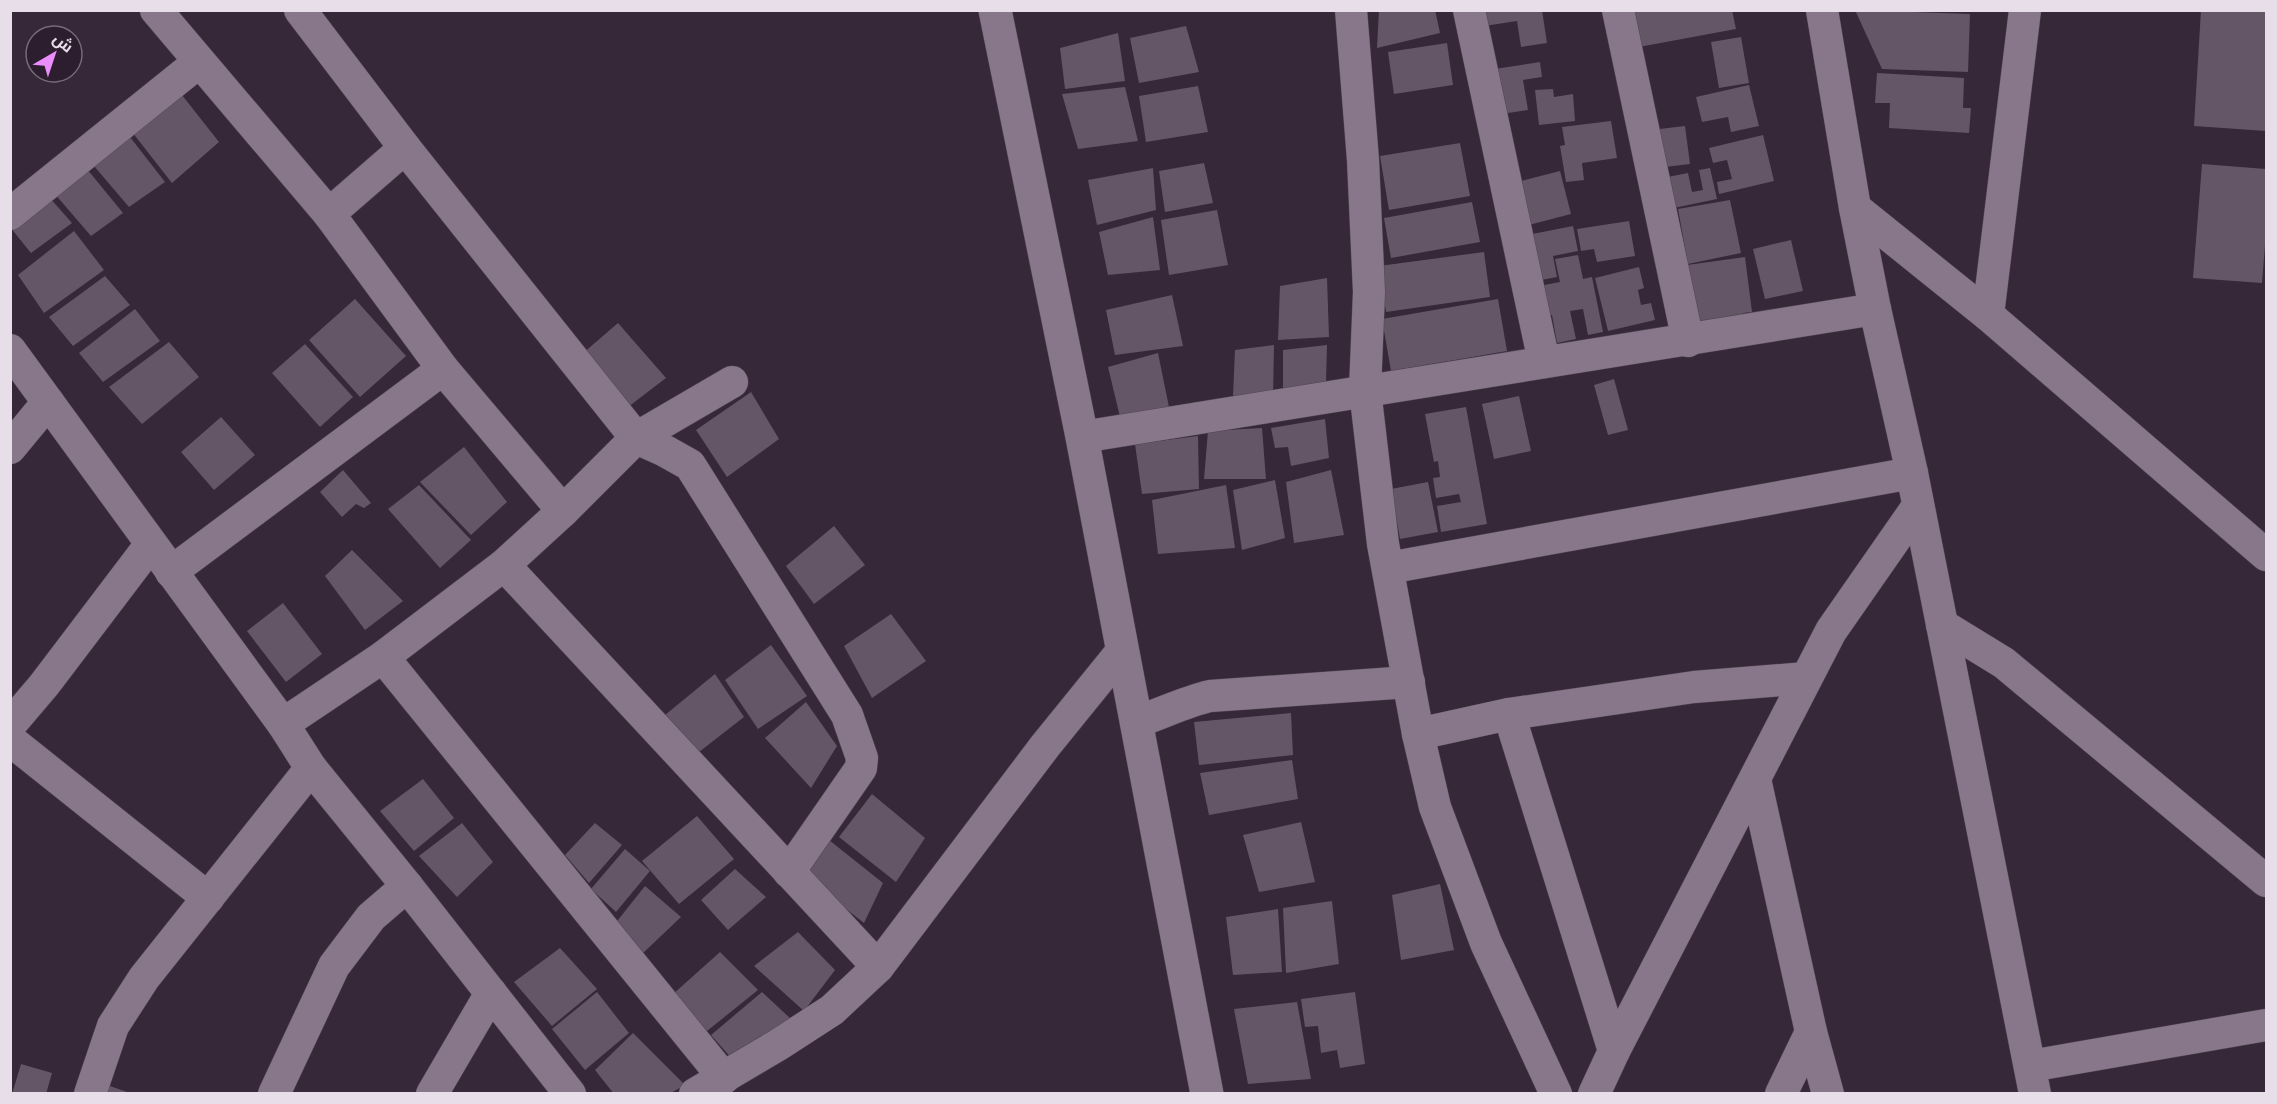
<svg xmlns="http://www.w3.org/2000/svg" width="2277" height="1104" font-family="Figtree,Cairo,sans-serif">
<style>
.building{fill:#645567}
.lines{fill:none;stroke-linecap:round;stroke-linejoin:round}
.street-casing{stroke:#524654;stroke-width:33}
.secondary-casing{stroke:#524654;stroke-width:34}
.street{stroke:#88778b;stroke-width:32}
.secondary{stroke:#88778b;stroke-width:33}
</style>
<rect width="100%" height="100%" fill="#362838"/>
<g class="building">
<polygon points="1379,10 1435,10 1440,33 1377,48"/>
<polygon points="1475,10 1542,10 1547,43 1521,47 1517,21 1478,27"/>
<polygon points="1632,10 1732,10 1736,29 1639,47"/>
<polygon points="1855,10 1970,14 1968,72 1882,69"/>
<polygon points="2201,10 2266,10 2266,131 2194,126"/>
<polygon points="1186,26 1199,72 1139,83 1130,38"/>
<polygon points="1118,33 1125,81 1065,89 1060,48"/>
<polygon points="1741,37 1749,83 1719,88 1711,42"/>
<polygon points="1447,43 1453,85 1394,94 1388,52"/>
<polygon points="1540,62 1542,77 1523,80 1528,110 1495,115 1488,70"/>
<polygon points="1877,73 1964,78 1963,108 1971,108 1969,133 1889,128 1890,103 1875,103"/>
<polygon points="1749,85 1759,126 1731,132 1728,117 1702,122 1696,97"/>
<polygon points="1198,86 1208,132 1146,142 1139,96"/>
<polygon points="1125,87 1138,141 1078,149 1062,94"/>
<polygon points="1553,89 1554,97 1573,94 1575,121 1539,125 1535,90"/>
<polygon points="178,90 219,142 172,183 132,132"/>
<polygon points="1611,121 1617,158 1582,163 1584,180 1566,182 1560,146 1565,145 1562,127"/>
<polygon points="1685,126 1690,164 1656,168 1651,130"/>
<polygon points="1763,135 1774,181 1719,194 1717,182 1732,179 1727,160 1713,163 1709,148"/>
<polygon points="130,137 165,182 129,207 94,166"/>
<polygon points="1460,143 1470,196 1389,210 1380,156"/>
<polygon points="1204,163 1213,203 1165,212 1159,171"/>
<polygon points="2202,164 2266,169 2266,233 2262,283 2193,278"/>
<polygon points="1153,168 1156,210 1097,225 1088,180"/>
<polygon points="1710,168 1717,199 1664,210 1657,179 1688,173 1692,192 1703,190 1699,170"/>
<polygon points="87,169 123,213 91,236 54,193"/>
<polygon points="1560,171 1571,214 1521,227 1510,184"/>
<polygon points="49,197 72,223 31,253 10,227"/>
<polygon points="1730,200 1741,253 1688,264 1678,209"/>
<polygon points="1472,202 1480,242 1391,258 1384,218"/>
<polygon points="1217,210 1228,265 1169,275 1161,220"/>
<polygon points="1153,217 1160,270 1108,275 1099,232"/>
<polygon points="1629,221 1635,256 1597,262 1594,249 1581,251 1577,229"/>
<polygon points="1573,226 1578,251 1553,256 1557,277 1536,281 1527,235"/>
<polygon points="74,231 104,270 44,313 18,275"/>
<polygon points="1791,240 1803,291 1765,299 1753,249"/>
<polygon points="1484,252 1490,297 1386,312 1379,266"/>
<polygon points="1578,255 1583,279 1592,277 1603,332 1588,335 1583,309 1570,311 1576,339 1557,343 1552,315 1545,316 1539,286 1560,282 1555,259"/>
<polygon points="1745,257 1752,312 1743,313 1744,317 1688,324 1680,266"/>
<polygon points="1639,267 1644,288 1638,290 1641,305 1651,303 1655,320 1608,331 1595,278"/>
<polygon points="105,276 130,305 73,346 49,317"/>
<polygon points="1327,278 1329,337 1278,340 1280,286"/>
<polygon points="1172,295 1183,346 1115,355 1106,310"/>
<polygon points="355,299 406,356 360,397 309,340"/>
<polygon points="1498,299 1507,351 1391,371 1382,319"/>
<polygon points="135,309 160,341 103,382 79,353"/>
<polygon points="618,323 666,378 628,407 582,354"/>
<polygon points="169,342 199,377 142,424 109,387"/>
<polygon points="305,344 353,397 320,427 272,373"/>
<polygon points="1274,345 1273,398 1233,396 1235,350"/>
<polygon points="1327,345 1326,383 1283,389 1283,350"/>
<polygon points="1158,353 1169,407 1120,417 1108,367"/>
<polygon points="1614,379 1628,430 1608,435 1594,385"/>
<polygon points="751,392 779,439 727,477 696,430"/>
<polygon points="1519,396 1531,451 1494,459 1482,404"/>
<polygon points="1466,407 1487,524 1441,532 1437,506 1461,502 1459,494 1436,498 1433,478 1440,477 1438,461 1434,462 1425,414"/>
<polygon points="221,417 255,455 214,490 181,452"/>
<polygon points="1325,419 1329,458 1291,466 1288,447 1275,448 1271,428"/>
<polygon points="1262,428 1266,479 1204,479 1208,431"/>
<polygon points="1198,436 1199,489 1142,494 1135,444"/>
<polygon points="464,447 507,502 471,535 420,482"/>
<polygon points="343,470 371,503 364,508 356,504 342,517 320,492"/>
<polygon points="1331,470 1344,535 1294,543 1286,482"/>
<polygon points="1275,480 1285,538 1242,550 1233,490"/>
<polygon points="1428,482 1438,532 1400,539 1391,489"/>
<polygon points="419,485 471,540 440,568 388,509"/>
<polygon points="1226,485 1235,548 1158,554 1152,500"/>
<polygon points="834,526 865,565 814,604 786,566"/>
<polygon points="352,550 403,601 365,630 325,576"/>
<polygon points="283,603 322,654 286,682 247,631"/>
<polygon points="891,614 926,661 872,698 844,646"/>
<polygon points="771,645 807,696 758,729 725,680"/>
<polygon points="715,674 744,717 699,752 665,715"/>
<polygon points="806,702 837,746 811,788 765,738"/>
<polygon points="1291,713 1293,755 1199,765 1194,722"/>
<polygon points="1292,760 1298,799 1209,815 1200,773"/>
<polygon points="423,779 454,818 414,851 380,811"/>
<polygon points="872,794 925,838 896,882 839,837"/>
<polygon points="697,816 734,859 679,904 642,861"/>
<polygon points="1301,822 1315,882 1259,892 1243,835"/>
<polygon points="462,823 493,862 457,897 419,856"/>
<polygon points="595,823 622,845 589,883 565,855"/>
<polygon points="824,836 883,883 864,923 800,873"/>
<polygon points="625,849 650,871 616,912 591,889"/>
<polygon points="735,869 766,897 728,930 701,900"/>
<polygon points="1440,884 1454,950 1401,960 1392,895"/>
<polygon points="645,886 681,917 641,955 614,925"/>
<polygon points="1332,901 1339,964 1286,973 1283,908"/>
<polygon points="1278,909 1282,972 1233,975 1226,917"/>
<polygon points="798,932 835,970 804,1011 754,966"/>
<polygon points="560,948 597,989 552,1026 514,982"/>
<polygon points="720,952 758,990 707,1031 672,995"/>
<polygon points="597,992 629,1033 585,1070 552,1029"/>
<polygon points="762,992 791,1019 733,1060 711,1035"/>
<polygon points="1355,992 1365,1064 1340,1068 1337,1050 1321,1053 1318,1026 1305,1027 1301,999"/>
<polygon points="1297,1002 1311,1079 1248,1084 1234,1009"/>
<polygon points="633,1033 685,1085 669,1094 614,1094 595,1070"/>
<polygon points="21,1064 52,1073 46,1094 12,1094"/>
<polygon points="107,1085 130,1093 130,1094 104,1094"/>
</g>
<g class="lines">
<g class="street-casing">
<g id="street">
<polyline points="156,10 329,214 443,369 563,511"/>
<polyline points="300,10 405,148 636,438 665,451 690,465 847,715 862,758 861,768 789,872"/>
<polyline points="1351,10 1363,160 1369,292 1365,390 1383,544 1418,734 1435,807 1486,943 1556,1094"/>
<polyline points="1469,10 1544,362"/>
<polyline points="1618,10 1688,341"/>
<polyline points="1822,10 1855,208 1875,309 1912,473 2035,1094"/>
<polyline points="1855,208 1988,315 2266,555"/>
<polyline points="10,214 199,62"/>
<polyline points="329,214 405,148"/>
<polyline points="1988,315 2025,10"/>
<polyline points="10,350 283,724 311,768 407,886 570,1094"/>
<path d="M1082 437C1346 393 1611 354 1875 309"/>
<polyline points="10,448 48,402"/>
<polyline points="504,565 878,967"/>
<polyline points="1388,568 1912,473"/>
<polyline points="171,572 443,369"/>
<polyline points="1942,625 2004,663 2266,881"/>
<polyline points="383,657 724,1078"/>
<polyline points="1509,714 1614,1051"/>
<path d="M1136 722C1161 714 1184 702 1210 696L1409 682"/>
<polyline points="283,724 383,657 504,565 563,511 636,438 732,382"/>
<polyline points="10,725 44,685 151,544"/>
<polyline points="1418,734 1509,714 1694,687 1806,678"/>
<polyline points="10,740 208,898"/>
<polyline points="1755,779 1811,1032 1828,1094"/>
<polyline points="2030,1066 2266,1025"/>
<polyline points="90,1094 113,1026 144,978 311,768"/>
<polyline points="274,1094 334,966 371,917 407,886"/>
<polyline points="432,1094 491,993"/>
<polyline points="695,1094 778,1045 832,1010 878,967 1045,746 1122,651"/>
<polyline points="1594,1094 1614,1051 1831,631 1918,506"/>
<polyline points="1781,1094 1811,1032"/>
</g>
</g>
<g class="secondary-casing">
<polyline id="secondary" points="995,10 1082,437 1207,1094"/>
</g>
<use href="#street" class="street"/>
<use href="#secondary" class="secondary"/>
</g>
<rect width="2277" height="1104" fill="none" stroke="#e8dee9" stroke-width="24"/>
<g transform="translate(54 54) rotate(39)"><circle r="28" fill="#2c1e2e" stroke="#776b79" stroke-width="1.5"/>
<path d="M0-4.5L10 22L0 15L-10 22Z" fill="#eb8dfc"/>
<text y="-9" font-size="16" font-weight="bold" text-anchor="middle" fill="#e8dee9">ش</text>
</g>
</svg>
